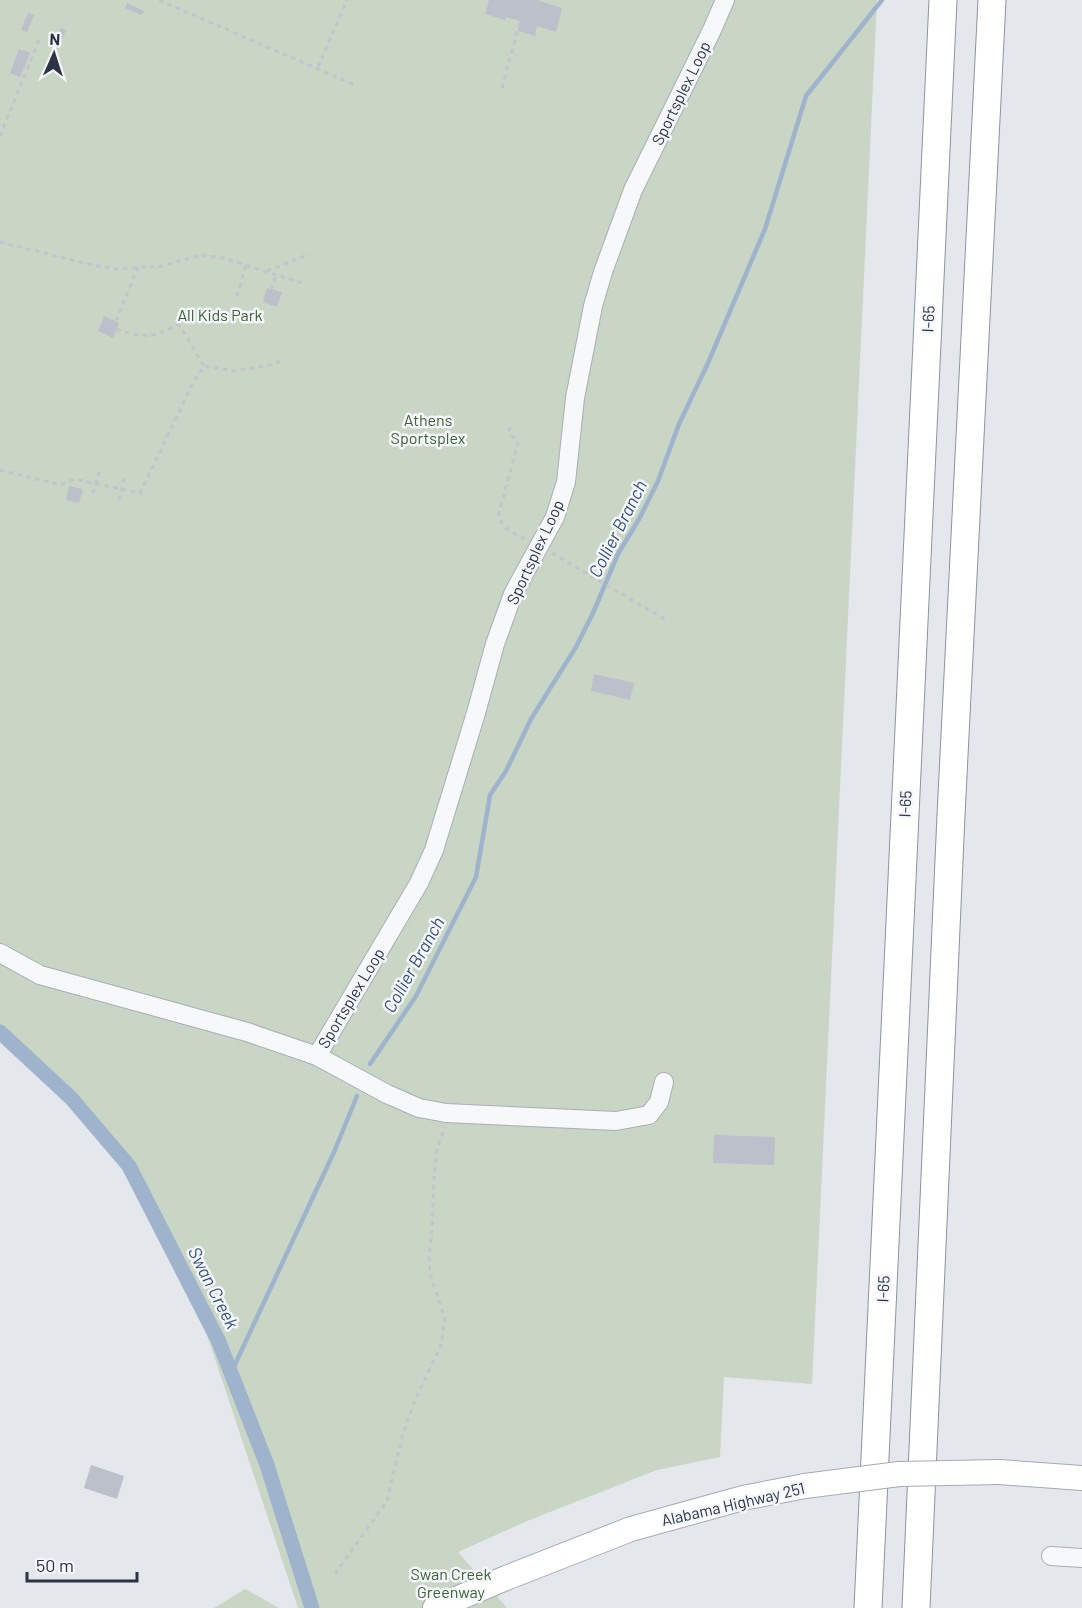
<svg xmlns="http://www.w3.org/2000/svg" width="1082" height="1608" font-family="Barlow,sans-serif">
<style>
.green{fill:#c9d6c5}
.lines{fill:none;stroke-linecap:round;stroke-linejoin:round}
.stream{stroke:#9fb4cc;stroke-width:4.5}
.canal{stroke:#9fb4cc;stroke-width:15}
.building{fill:#bbc0ca}
.minor-casing{stroke:#a9aeb7;stroke-width:20}
.major-casing{stroke:#a3abb8;stroke-width:26}
.highway-casing{stroke:#8b94a3;stroke-width:29}
.path{stroke:#c2c5cb;stroke-width:3;stroke-dasharray:4.5 4.5;stroke-linecap:butt}
.minor{stroke:#f7f8fa;stroke-width:18}
.major{stroke:#fff;stroke-width:24}
.highway{stroke:#fff;stroke-width:27}
.major-bridge-casing{stroke:#a3abb8;stroke-width:26;stroke-linecap:butt}
.major-bridge{stroke:#fff;stroke-width:24}
.labels{text-anchor:middle;stroke-width:5;stroke-linejoin:round;paint-order:stroke}
.street-label{font-size:16px;fill:#2b3445;stroke:#f4f6f9}
.park-label{font-size:16px;fill:#3f6138;stroke:#f4f6f9}
.water-label{font-size:18px;font-style:italic;fill:#34527a;stroke:#f4f6f9}
</style>
<rect width="100%" height="100%" fill="#e4e7ec"/>
<g class="green">
<polygon points="0,0 877,0 812,1384 724,1377 720,1457 657,1470 532,1519 458,1552 507,1608 298,1608 200,1314 163,1225 121,1160 73,1098 0,1030"/>
<polygon points="245,1589 279,1608 214,1608"/>
</g>
<g class="lines">
<g class="stream">
<polyline points="370,1064 416,996 476,877 490,795 506,771 531,719 576,647 593,613 618,554 639,519 658,481 679,424 708,363 765,229 806,96 882,0"/>
<polyline points="231,1373 334,1152 357,1096"/>
</g>
<polyline class="canal" points="0,1032 71,1098 129,1166 219,1342 267,1465 312,1608"/>
</g>
<g class="building">
<polygon points="489,0 537,0 562,8 556,32 537,26 535,36 518,31 520,21 506,17 505,20 485,14"/>
<polygon points="127,3 144,11 142,15 125,8"/>
<polygon points="28,13 34,15 27,32 21,30"/>
<polygon points="61,28 66,30 58,49 54,47"/>
<polygon points="19,49 30,53 20,77 10,73"/>
<polygon points="267,288 282,292 277,307 263,302"/>
<polygon points="104,316 119,323 113,338 98,331"/>
<polygon points="69,486 83,489 79,503 66,500"/>
<polygon points="594,674 634,683 630,700 591,691"/>
<polygon points="714,1135 775,1137 774,1165 713,1163"/>
<polygon points="91,1465 124,1476 117,1499 84,1488"/>
</g>
<g class="lines">
<g class="minor-casing">
<g id="minor">
<polyline points="0,953 40,975 247,1032 317,1056 387,1094 419,1108 446,1113 616,1121 649,1115 659,1102 664,1082"/>
<polyline points="317,1056 419,883 434,850 476,713 495,644 513,594 555,517 566,482 575,398 593,306 603,272 633,190 712,30 725,0"/>
<polyline points="1051,1556 1082,1558"/>
</g>
</g>
<g class="major-casing">
<g id="major">
<polyline points="999,1472 1082,1478"/>
<polyline points="435,1608 506,1578 631,1529 743,1498 805,1486"/>
</g>
</g>
<g class="highway-casing">
<g id="highway">
<polyline points="868,1608 943,0"/>
<polyline points="916,1608 951,815 992,0"/>
</g>
</g>
<g class="path">
<polyline points="159,0 357,86"/>
<polyline points="318,67 347,0"/>
<polyline points="502,88 520,21"/>
<polyline points="0,136 39,40"/>
<polyline points="0,242 88,264 116,269 161,266 202,255 223,258 302,283"/>
<polyline points="267,271 310,254"/>
<polyline points="271,290 276,274"/>
<polyline points="237,296 246,265"/>
<polyline points="116,321 138,267"/>
<polyline points="178,323 204,366"/>
<path d="M116 329C154 342 159 334 193 316"/>
<path d="M510 427 509 432 518 443 499 513C501 529 512 532 525 539"/>
<polyline points="0,470 61,485 74,479 140,493 194,381 204,366 235,371 275,364 280,361"/>
<polyline points="93,493 99,471"/>
<polyline points="119,500 124,478"/>
<polyline points="552,553 666,620"/>
<polyline points="335,1574 387,1501 403,1433 416,1398 441,1345 445,1319 430,1274 429,1258 432,1228 434,1178 437,1149 445,1127"/>
</g>
<use href="#minor" class="minor"/>
<use href="#major" class="major"/>
<use href="#highway" class="highway"/>
<g class="major-bridge-casing">
<polyline id="major-bridge" points="805,1486 899,1474 999,1472"/>
</g>
<use href="#major-bridge" class="major-bridge"/>
</g>
<g class="labels">
<g class="street-label">
<text transform="translate(681 93) rotate(-64)" y="6">Sportsplex Loop</text>
<text transform="translate(928 319) rotate(-87)" y="6">I-65</text>
<text transform="translate(535 552) rotate(-65)" y="6">Sportsplex Loop</text>
<text transform="translate(905 804) rotate(-87)" y="6">I-65</text>
<text transform="translate(351 998) rotate(-59)" y="6">Sportsplex Loop</text>
<text transform="translate(883 1289) rotate(-87)" y="6">I-65</text>
<text transform="translate(733 1504) rotate(-13)" y="6">Alabama Highway 251</text>
</g>
<g class="park-label">
<text x="220" y="321">All Kids Park</text>
<text x="428" y="426">Athens<tspan x="428" dy="18">Sportsplex</tspan></text>
<text x="451" y="1580">Swan Creek<tspan x="451" dy="18">Greenway</tspan></text>
</g>
<g class="water-label">
<text transform="translate(618 529) rotate(-63)" y="6">Collier Branch</text>
<text transform="translate(414 965) rotate(-61)" y="6">Collier Branch</text>
<text transform="translate(213 1288) rotate(63)" y="6">Swan Creek</text>
</g>
</g>
<g transform="translate(54 54) rotate(3)" stroke="#f4f6f9" stroke-width="4.5" paint-order="stroke">
<path d="M0-4.5L10 22L0 15L-10 22Z" fill="#2b3445"/>
<text y="-9" font-size="16" font-weight="bold" text-anchor="middle" fill="#2b3445">N</text>
</g>
<path d="M27 1572v9h110v-9" fill="none" stroke="#2b3445" stroke-width="3"/>
<text x="36" y="1572" font-size="18" fill="#2b3445" stroke="#f4f6f9" stroke-width="4.5" paint-order="stroke">50 m</text>
</svg>
